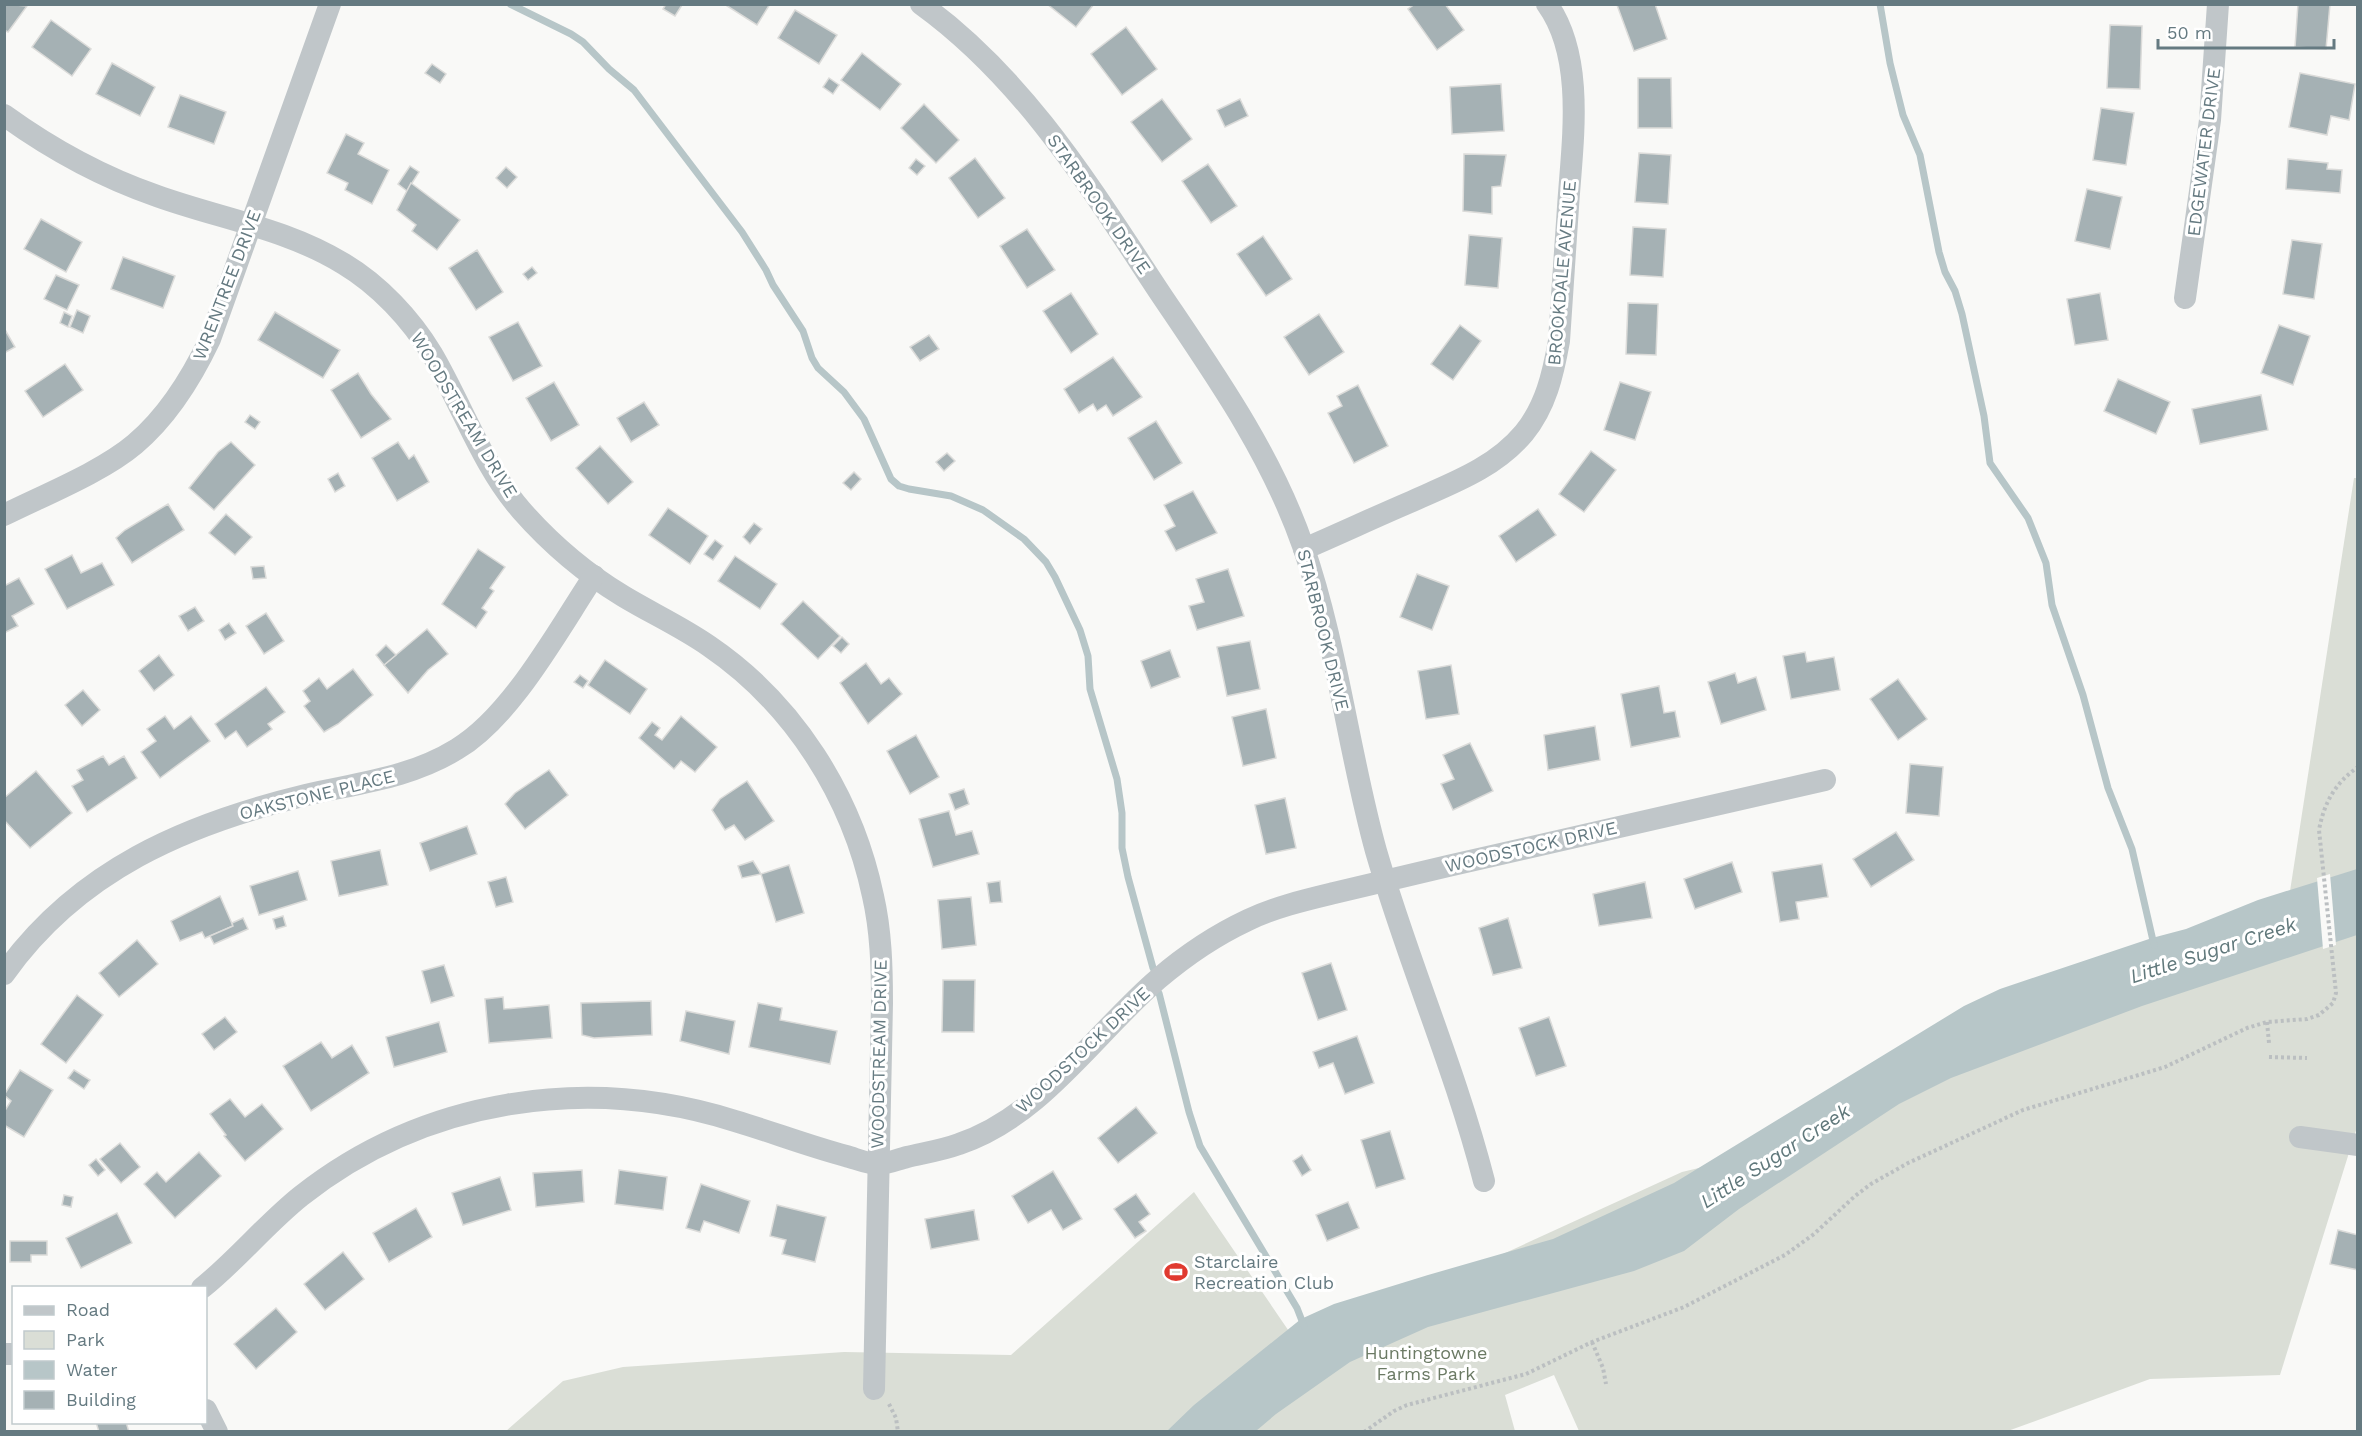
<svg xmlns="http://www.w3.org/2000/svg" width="2362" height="1436" font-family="'Work Sans',sans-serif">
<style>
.green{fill:#daded6}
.water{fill:#b7c6c8}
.pier{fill:#f9f9f7}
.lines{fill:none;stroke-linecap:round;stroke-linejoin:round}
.stream{stroke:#b7c6c8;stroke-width:7}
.building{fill:#a5b1b4;stroke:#dbdbd9;stroke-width:1.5}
.path{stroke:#bbbfc1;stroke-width:4;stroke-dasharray:3 3;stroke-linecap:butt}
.minor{stroke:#c0c6c9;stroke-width:22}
.labels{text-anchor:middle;stroke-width:6;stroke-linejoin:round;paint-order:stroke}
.street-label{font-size:18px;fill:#657a81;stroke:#fff}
.poi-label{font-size:18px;fill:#657a81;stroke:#fff;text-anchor:start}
.park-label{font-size:18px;fill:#6b7a64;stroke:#fff}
.water-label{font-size:20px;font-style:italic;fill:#60787b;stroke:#fff}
</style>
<rect width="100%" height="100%" fill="#f9f9f7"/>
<polygon class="green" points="2354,478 2357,478 2357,1127 2280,1375 2150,1379 2005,1432 1579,1431 1554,1375 1505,1395 1515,1431 505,1432 563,1381 623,1367 844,1352 1011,1355 1194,1192 1310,1362 1372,1314 1682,1172 1753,1155 2288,904"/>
<polygon class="water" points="2357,869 2357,935 2142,1006 1951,1078 1899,1104 1739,1209 1684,1251 1634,1271 1428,1327 1350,1362 1276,1414 1256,1431 1166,1432 1194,1405 1301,1319 1334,1304 1428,1275 1553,1239 1674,1183 1964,1006 2000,989 2152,938 2186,929 2258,900"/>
<polygon class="pier" points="2330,874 2336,945 2323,949 2317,878"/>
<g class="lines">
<g class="stream">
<polyline points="510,4 571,34 583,42 609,69 634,90 742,232 766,270 773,285 803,331 812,358 818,368 844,392 864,419 891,479 899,486 909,489 951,496 983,510 1024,539 1046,562 1055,577 1080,630 1088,656 1090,689 1117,779 1122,813 1122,848 1128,877 1153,968"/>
<polyline points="1880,4 1890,63 1903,115 1920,155 1939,252 1945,272 1955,291 1962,314 1984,416 1990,463 2028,518 2046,563 2052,605 2083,695 2108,788 2132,849 2154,945"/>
<polyline points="1159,993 1189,1112 1200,1146 1297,1308 1304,1326"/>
</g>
</g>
<g class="building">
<polygon points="4,4 27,6 8,32 4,30"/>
<polygon points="666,4 682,4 682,5 675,16 663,9"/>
<polygon points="724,4 770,4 757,25"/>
<polygon points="1047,4 1094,4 1076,27"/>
<polygon points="1415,4 1445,4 1464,30 1437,50 1408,9"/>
<polygon points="1655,4 1667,39 1634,51 1617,5"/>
<polygon points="2298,4 2330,4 2326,49 2295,47"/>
<polygon points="795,10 837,35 819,64 778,38"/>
<polygon points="51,20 91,49 72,76 32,47"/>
<polygon points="2110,25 2142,26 2140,89 2107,88"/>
<polygon points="1126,27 1157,69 1122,95 1091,54"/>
<polygon points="862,53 901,84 880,110 841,80"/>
<polygon points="112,63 155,87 140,116 96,94"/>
<polygon points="432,64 446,74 440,83 425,73"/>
<polygon points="2300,73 2355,84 2349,120 2331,116 2327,135 2289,127"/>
<polygon points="829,78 839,85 833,94 823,87"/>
<polygon points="1638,78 1671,78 1672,128 1638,128"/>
<polygon points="1501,84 1504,131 1452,134 1450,87"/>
<polygon points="180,95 226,112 214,144 168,127"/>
<polygon points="1162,99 1192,139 1162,162 1131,122"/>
<polygon points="1240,99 1248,116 1225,127 1217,110"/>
<polygon points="924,104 959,140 936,163 901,128"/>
<polygon points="2101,108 2134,113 2126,165 2093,160"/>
<polygon points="346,134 364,143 358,154 389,170 372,204 345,190 348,183 327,173"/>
<polygon points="1639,153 1671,155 1668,204 1635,202"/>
<polygon points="1464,154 1506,155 1501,186 1492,187 1492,214 1463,211"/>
<polygon points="975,158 1005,198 978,218 949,178"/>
<polygon points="916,159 925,166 917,175 909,168"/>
<polygon points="2288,159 2328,163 2327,169 2342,170 2340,193 2286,189"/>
<polygon points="1208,164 1237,206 1211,223 1182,181"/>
<polygon points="410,166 419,172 407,191 398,184"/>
<polygon points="506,167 517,177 507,188 496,178"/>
<polygon points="411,183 460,220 437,250 412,231 416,225 397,210"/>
<polygon points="2087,189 2122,197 2110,249 2075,241"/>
<polygon points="41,219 82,242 66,272 24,249"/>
<polygon points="1633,227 1666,229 1663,277 1630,275"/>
<polygon points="1027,229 1055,270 1027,288 1000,246"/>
<polygon points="1469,235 1502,238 1498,288 1465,285"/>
<polygon points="1263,236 1292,279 1266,296 1237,254"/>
<polygon points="2292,240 2322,244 2314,299 2283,294"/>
<polygon points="477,250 503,292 476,310 449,268"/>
<polygon points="123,257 175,276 163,308 111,289"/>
<polygon points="532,267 537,273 528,280 523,274"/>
<polygon points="56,275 79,285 67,310 44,299"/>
<polygon points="1071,293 1098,334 1071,353 1043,311"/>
<polygon points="2100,293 2108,340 2075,345 2067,299"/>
<polygon points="1628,303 1658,304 1656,355 1626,354"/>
<polygon points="77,310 90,316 83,333 70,327"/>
<polygon points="64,312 72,316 68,327 60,323"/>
<polygon points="275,312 340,350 323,378 258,340"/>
<polygon points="1319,314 1344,352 1309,375 1284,337"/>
<polygon points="518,322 542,366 513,381 489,337"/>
<polygon points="1460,325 1481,341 1453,380 1431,364"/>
<polygon points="2279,325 2310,336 2293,385 2261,373"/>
<polygon points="4,328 15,347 6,352 4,349"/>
<polygon points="929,335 939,349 920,361 910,347"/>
<polygon points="1113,357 1142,397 1113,416 1106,405 1097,411 1093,404 1079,413 1064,389"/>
<polygon points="65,364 83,390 43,417 25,391"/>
<polygon points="358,373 371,394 391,419 361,438 331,390"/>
<polygon points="2118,379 2170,402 2156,434 2104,411"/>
<polygon points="554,382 579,425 551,441 526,398"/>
<polygon points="1620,382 1651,392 1635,440 1604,430"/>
<polygon points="1358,385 1388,446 1354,463 1328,413 1342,406 1337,396"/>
<polygon points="2261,395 2268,430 2200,444 2192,409"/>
<polygon points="644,402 659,425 631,442 617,418"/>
<polygon points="250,415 260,422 255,429 245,422"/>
<polygon points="1156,421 1182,463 1154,480 1128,438"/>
<polygon points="231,442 255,465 214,510 189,488 218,452"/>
<polygon points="398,442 409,459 414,455 429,482 397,501 372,458"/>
<polygon points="600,446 633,482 608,504 576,468"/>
<polygon points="1591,451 1616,470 1584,512 1559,494"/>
<polygon points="947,453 955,461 944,471 936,462"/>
<polygon points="854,472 861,479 851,490 843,483"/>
<polygon points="338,473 345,486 335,492 328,479"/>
<polygon points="1193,491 1217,533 1176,551 1165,531 1175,526 1164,505"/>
<polygon points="168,504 184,530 132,563 116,538 125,530"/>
<polygon points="668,508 708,536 690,564 649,535"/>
<polygon points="1538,509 1556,535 1516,562 1499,536"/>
<polygon points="226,514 252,537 235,555 209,533"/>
<polygon points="754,523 762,529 750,544 743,537"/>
<polygon points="715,540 723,546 713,560 704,554"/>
<polygon points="478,549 505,567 490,588 494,591 482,608 487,612 476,628 442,604"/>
<polygon points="72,555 81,573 102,563 114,585 67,609 45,569"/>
<polygon points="735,556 777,584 760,609 718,581"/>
<polygon points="264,566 266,578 253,579 251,567"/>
<polygon points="1228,569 1244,616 1197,630 1189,606 1204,602 1196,579"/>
<polygon points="1417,574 1449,586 1432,630 1400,617"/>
<polygon points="19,578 34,604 12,616 18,626 4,633 4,586"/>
<polygon points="803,601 840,636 818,659 781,624"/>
<polygon points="195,607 204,621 188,631 179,616"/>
<polygon points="266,613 284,641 264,654 246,626"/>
<polygon points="229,623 236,633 225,640 219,630"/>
<polygon points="427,629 448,654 428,670 408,693 384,665"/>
<polygon points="842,637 849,644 841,653 833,646"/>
<polygon points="1250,641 1260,689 1227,696 1217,647"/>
<polygon points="386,645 396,655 384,665 376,655"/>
<polygon points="1170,650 1180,677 1151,688 1141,661"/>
<polygon points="1805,652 1807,662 1834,657 1840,690 1791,699 1783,656"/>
<polygon points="159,655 174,675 154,691 139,671"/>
<polygon points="605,660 647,689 630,714 588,685"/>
<polygon points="866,663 881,684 889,678 902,694 868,724 840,683"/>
<polygon points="1451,665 1459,714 1426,719 1418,671"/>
<polygon points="353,669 373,695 338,724 324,732 304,706 310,701 303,691 319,678 327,689"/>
<polygon points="1735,673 1738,683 1756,677 1766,710 1721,724 1708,682"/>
<polygon points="580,675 588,681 583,688 574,682"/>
<polygon points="1898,679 1927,719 1898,740 1870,699"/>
<polygon points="1659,686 1664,713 1675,711 1680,737 1631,747 1621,694"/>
<polygon points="266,687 285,712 268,724 272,729 247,747 236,731 225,739 215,724"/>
<polygon points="83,690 100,710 82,726 65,705"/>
<polygon points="1266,709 1276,758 1243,766 1232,717"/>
<polygon points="165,716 174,729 191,716 210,741 160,778 141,752 156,741 147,729"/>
<polygon points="681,716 717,747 695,772 681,761 674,769 639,738 652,722 660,728 655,735 662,740"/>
<polygon points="1595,726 1600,760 1548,770 1544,735"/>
<polygon points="916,735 939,777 910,794 887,751"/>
<polygon points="1470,743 1493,791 1453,810 1441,784 1454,779 1443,755"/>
<polygon points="103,756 109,765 124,756 137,778 87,812 72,786 83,780 77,770"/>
<polygon points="1910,764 1943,767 1939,816 1906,813"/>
<polygon points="549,770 568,795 525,829 505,804 515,793"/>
<polygon points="36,771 72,813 30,848 4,820 4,798"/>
<polygon points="747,781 774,821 745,840 734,825 725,830 712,810 720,799"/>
<polygon points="964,789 969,804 955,810 949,794"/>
<polygon points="1285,798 1296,848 1266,854 1255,805"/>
<polygon points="949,811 956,835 972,831 979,854 933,867 919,819"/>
<polygon points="467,826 477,854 430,871 420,843"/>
<polygon points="1896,832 1914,860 1871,887 1853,859"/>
<polygon points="380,850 388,885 339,896 331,861"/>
<polygon points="753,861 761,874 742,878 738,866"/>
<polygon points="1732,862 1742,892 1695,909 1684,879"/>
<polygon points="1822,864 1828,897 1796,902 1799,919 1780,922 1772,872"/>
<polygon points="789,865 804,913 776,922 761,874"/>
<polygon points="298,871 307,900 259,915 250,886"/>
<polygon points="506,877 513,902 496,907 488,882"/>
<polygon points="1000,881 1002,902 990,903 987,883"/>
<polygon points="1645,882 1652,918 1599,926 1593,894"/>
<polygon points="220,896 233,926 205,938 202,932 180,941 171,921"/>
<polygon points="971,897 976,945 942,949 938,900"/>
<polygon points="283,916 286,926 276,929 273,919"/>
<polygon points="243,918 248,929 214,944 210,936 233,926 232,923"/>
<polygon points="1508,918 1522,968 1493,975 1479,928"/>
<polygon points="137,940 158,964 119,997 99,973"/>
<polygon points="1331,963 1347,1010 1318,1020 1302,973"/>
<polygon points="444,965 454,996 431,1003 422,971"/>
<polygon points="943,980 975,980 974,1032 942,1032"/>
<polygon points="77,995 103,1015 66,1063 41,1044"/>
<polygon points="503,997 504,1009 549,1005 552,1038 489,1043 485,999"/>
<polygon points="651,1001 652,1035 594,1038 582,1035 581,1003"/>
<polygon points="758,1003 782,1008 780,1020 837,1031 830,1064 749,1047"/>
<polygon points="686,1011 735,1021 729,1054 680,1041"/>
<polygon points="225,1017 237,1032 214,1050 202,1034"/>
<polygon points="1549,1017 1566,1066 1536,1076 1519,1028"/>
<polygon points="439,1022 447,1052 394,1067 386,1037"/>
<polygon points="1357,1036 1374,1083 1345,1094 1333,1063 1319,1068 1313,1052"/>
<polygon points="321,1042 332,1058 352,1045 369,1073 311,1111 283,1066"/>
<polygon points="20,1070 53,1090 24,1137 4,1125 4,1112 11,1101 4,1095"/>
<polygon points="74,1070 90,1080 84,1089 68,1078"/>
<polygon points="230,1099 245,1117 262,1104 283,1129 245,1161 224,1136 226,1135 210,1114"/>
<polygon points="1136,1107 1157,1133 1118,1163 1098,1138"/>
<polygon points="1390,1131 1405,1179 1376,1188 1361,1140"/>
<polygon points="120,1143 140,1167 121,1183 100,1159"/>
<polygon points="199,1152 221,1176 175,1218 144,1184 157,1172 166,1182"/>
<polygon points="1302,1155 1311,1170 1302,1176 1293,1161"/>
<polygon points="96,1159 105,1170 98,1176 89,1165"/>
<polygon points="582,1170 584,1202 536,1207 533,1173"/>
<polygon points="619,1170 667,1177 663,1210 615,1204"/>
<polygon points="1053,1171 1082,1219 1063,1230 1051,1210 1028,1223 1012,1196"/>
<polygon points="500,1177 511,1210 463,1225 452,1193"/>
<polygon points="701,1184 750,1201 739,1233 704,1221 700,1232 686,1228"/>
<polygon points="1136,1194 1150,1214 1139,1222 1146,1231 1135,1238 1114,1209"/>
<polygon points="64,1195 73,1197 71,1207 62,1205"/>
<polygon points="1348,1202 1359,1228 1327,1241 1316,1215"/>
<polygon points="777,1205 826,1217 815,1262 782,1254 786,1240 770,1236"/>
<polygon points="416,1208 432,1237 389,1262 373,1233"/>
<polygon points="974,1210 979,1240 931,1249 925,1219"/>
<polygon points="117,1213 132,1243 81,1268 66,1238"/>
<polygon points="2338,1230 2358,1235 2358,1270 2330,1264"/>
<polygon points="10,1241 47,1241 47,1255 31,1255 31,1262 10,1262"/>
<polygon points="343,1252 364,1279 325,1310 304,1284"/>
<polygon points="276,1308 297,1332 256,1369 234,1344"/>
<polygon points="96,1422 126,1422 129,1432 99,1432"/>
</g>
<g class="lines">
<g class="path">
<polyline points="2358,715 2358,740"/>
<polyline points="2267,1022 2269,1043"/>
<polyline points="2269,1057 2307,1058"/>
<polyline points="1592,1342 1603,1368 1606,1384"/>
<polyline points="889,1404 896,1418 898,1432"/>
<path d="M1364 1432 1394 1411 1407 1405 1526 1374 1592 1342 1684 1307 1785 1255 1814 1234 1855 1196 1871 1184 1908 1163 2023 1110 2165 1067 2247 1028 2267 1022 2307 1019 2319 1015 2333 1003 2336 993 2319 830C2324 803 2335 783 2358 767"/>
</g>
<g class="minor">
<path d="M921 4C1026 80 1092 190 1162 296 1216 376 1271 454 1303 546 1337 644 1348 750 1376 851 1408 962 1455 1068 1484 1181"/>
<path d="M4 115C51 149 102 177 157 196 221 219 285 228 344 264 379 285 411 319 432 354 462 405 482 465 521 510 550 543 585 573 623 596 651 613 682 627 709 646 794 704 852 796 873 896 881 931 882 967 882 1003L874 1389"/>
<polyline points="2185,298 2210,120 2218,4"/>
<path d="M4 515C44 495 102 472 135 444 168 416 192 377 210 339L330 4"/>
<path d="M1304 549C1339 534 1373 518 1408 503 1450 484 1494 469 1524 433 1546 406 1553 374 1559 341 1562 296 1565 251 1568 207 1572 144 1586 58 1547 4"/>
<path d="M4 974C78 870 186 824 306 795 358 783 410 778 457 749 512 716 558 630 594 576"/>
<polyline points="2300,1137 2358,1145"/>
<path d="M202 1288C237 1260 266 1224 301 1196 424 1099 586 1074 735 1121 772 1132 808 1146 846 1156 857 1159 870 1165 881 1164 889 1163 899 1159 907 1157 924 1153 943 1150 959 1144 1041 1117 1095 1033 1158 979 1186 955 1216 935 1248 920 1275 907 1305 900 1334 893 1372 884 1410 875 1448 866 1573 838 1699 809 1825 780"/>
<polyline points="4,1354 14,1354"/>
<polyline points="206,1410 217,1432"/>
</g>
</g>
<defs>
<g id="stadium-bare" transform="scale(1.8)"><path d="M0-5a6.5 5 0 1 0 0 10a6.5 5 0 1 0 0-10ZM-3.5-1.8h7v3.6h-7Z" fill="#e03a30" stroke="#fff" stroke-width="2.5" paint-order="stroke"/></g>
</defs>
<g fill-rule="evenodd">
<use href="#stadium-bare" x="1176" y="1272"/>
</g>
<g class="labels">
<g class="street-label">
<text transform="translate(2204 152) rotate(-83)" y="6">EDGEWATER DRIVE</text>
<text transform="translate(1099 204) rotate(55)" y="6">STARBROOK DRIVE</text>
<text transform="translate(1562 273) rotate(-85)" y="6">BROOKDALE AVENUE</text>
<text transform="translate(227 285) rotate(-69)" y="6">WRENTREE DRIVE</text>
<text transform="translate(464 415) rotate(59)" y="6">WOODSTREAM DRIVE</text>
<text transform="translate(1323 630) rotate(76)" y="6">STARBROOK DRIVE</text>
<text transform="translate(317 795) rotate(-14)" y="6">OAKSTONE PLACE</text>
<text transform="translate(1531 847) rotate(-13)" y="6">WOODSTOCK DRIVE</text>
<text transform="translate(1083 1050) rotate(-43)" y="6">WOODSTOCK DRIVE</text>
<text transform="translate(879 1054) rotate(-89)" y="6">WOODSTREAM DRIVE</text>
</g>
<g class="poi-label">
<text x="1194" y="1268">Starclaire<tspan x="1194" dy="21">Recreation Club</tspan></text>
</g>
<g class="park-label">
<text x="1426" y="1359">Huntingtowne<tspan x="1426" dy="21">Farms Park</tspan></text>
</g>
<g class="water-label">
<text transform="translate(2213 950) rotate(-18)" y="7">Little Sugar Creek</text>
<text transform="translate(1775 1156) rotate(-33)" y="7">Little Sugar Creek</text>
</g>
</g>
<rect width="2362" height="1436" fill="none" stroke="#657a81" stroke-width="12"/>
<rect x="12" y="1286" width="195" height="138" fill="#ffffff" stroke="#c1cacd" stroke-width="1.5"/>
<rect x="24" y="1306" width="30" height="9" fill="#c0c6c9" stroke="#c1cacd" stroke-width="1.5"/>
<text x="66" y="1316" font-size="18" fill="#657a81">Road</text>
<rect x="24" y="1331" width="30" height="18" fill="#daded6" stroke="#c1cacd" stroke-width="1.5"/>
<text x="66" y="1346" font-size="18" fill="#657a81">Park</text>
<rect x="24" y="1361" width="30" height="18" fill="#b7c6c8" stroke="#c1cacd" stroke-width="1.5"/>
<text x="66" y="1376" font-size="18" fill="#657a81">Water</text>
<rect x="24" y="1391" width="30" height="18" fill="#a5b1b4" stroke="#c1cacd" stroke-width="1.5"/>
<text x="66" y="1406" font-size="18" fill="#657a81">Building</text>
<path d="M2158 39v9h176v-9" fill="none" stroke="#657a81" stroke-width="3"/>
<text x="2167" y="39" font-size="18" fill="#657a81" stroke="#ffffff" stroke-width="4.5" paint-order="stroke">50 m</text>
</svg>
